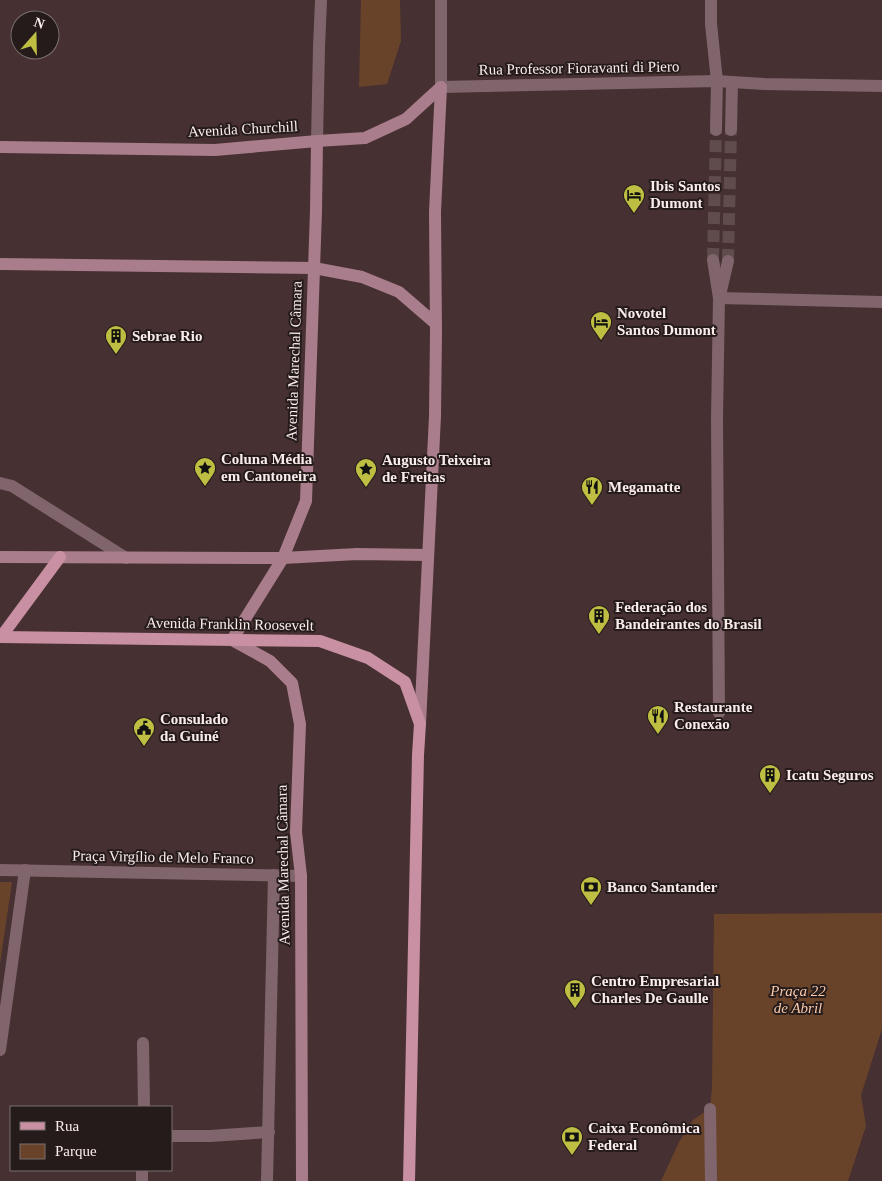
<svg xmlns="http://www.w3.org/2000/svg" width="882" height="1181" font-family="Georgia,serif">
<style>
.green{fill:#68432a}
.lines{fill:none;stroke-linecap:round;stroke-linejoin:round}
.street-tunnel{stroke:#614c4d;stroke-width:12;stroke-dasharray:12 6;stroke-linecap:butt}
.lane{stroke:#81656d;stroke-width:12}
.street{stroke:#81656d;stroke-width:12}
.secondary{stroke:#a97d8b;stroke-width:12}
.primary{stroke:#c890a2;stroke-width:12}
.labels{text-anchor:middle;stroke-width:4;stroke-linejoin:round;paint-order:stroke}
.street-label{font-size:15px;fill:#fbecec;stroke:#251b1b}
.poi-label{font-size:15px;font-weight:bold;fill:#fbecec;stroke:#251b1b;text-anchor:start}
.park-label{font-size:15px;font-style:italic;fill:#f9c9aa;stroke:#251b1b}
</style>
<rect width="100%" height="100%" fill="#463031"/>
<g class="green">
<polygon points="361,0 400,0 401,41 387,84 359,87"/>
<polygon points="0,882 12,882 0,964"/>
<polygon points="882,913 882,1029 861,1095 866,1126 848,1181 661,1181 679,1142 693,1120 710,1108 712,1088 714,914"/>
</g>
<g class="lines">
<g class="street-tunnel">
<polyline points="713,260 716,130"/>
<polyline points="728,261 731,130"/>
</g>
<g class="lane">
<polyline points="711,0 711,24 717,81"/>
<polyline points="732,82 764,84 882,86"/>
<polyline points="0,483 12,486 126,558"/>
<polyline points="719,713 717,418 719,298"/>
<polyline points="143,1043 144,1107"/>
<polyline points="0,1050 25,870"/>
<polyline points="171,1136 210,1136 269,1132"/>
<polyline points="142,1181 142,1170"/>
</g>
<g class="street">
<polyline points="441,0 441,87 717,81 732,82 731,130"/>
<polyline points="716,130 717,81"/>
<polyline points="317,141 319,48 321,0"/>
<polyline points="713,260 719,298"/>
<polyline points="721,291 728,261"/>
<polyline points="719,298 882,302"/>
<polyline points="0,870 301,876"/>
<polyline points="710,1109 711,1181"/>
<polyline points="267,1181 274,875"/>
</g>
<g class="secondary">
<polyline points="0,147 215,150 317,141 365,138 406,119 441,87"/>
<polyline points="0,264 314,268 362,277 399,292 436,324"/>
<polyline points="0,557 283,558 357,554 428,555"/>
<polyline points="420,724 435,416 436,333 435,212 441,87"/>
<polyline points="302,1181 301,876 296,832 300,724 292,683 270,661 232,640 283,558 306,501 316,211 317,141"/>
</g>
<g class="primary">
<polyline points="0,637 320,641 368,658 405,682 420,724 418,755 409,1181"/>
<polyline points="1,637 60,557"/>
</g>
</g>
<defs>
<g id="hotel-pin" transform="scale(1.125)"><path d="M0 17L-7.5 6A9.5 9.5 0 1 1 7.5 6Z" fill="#bebf42" stroke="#251b1b"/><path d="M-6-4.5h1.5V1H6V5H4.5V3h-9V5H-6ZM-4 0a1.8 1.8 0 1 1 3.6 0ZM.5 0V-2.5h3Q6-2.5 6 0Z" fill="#111"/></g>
<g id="building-pin" transform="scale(1.125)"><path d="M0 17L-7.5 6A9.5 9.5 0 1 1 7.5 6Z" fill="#bebf42" stroke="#251b1b"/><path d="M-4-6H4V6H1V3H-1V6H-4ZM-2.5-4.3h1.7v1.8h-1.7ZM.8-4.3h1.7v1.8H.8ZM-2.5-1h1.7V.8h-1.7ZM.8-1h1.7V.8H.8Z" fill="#111"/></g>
<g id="sight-pin" transform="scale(1.125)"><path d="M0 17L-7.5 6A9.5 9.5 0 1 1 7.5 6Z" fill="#bebf42" stroke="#251b1b"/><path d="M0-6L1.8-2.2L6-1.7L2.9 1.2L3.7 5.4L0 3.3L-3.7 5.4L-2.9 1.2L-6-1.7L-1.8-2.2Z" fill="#111"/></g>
<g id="restaurant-pin" transform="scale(1.125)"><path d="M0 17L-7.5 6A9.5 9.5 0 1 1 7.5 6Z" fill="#bebf42" stroke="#251b1b"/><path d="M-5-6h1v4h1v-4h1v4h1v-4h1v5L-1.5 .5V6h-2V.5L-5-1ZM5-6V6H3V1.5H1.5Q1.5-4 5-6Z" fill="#111"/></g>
<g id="civic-pin" transform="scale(1.125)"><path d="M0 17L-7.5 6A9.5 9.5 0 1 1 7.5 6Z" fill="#bebf42" stroke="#251b1b"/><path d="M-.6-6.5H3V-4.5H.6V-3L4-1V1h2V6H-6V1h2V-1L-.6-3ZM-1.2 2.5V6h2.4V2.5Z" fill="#111"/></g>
<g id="bank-pin" transform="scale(1.125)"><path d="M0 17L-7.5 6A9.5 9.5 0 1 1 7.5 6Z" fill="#bebf42" stroke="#251b1b"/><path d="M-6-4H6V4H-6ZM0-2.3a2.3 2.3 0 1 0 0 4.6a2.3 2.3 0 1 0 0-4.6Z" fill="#111"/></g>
</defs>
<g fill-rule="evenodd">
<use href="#hotel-pin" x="634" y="195"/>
<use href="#hotel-pin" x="601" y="322"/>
<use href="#building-pin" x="116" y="336"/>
<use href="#sight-pin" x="205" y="468"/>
<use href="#sight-pin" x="366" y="469"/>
<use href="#restaurant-pin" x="592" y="487"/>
<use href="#building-pin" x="599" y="616"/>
<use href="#restaurant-pin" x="658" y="716"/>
<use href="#civic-pin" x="144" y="728"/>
<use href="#building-pin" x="770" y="775"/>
<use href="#bank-pin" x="591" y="887"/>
<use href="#building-pin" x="575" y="990"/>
<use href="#bank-pin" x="572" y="1137"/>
</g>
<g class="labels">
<g class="street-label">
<text transform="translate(579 68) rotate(-1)" y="5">Rua Professor Fioravanti di Piero</text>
<text transform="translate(243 129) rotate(-3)" y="5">Avenida Churchill</text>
<text transform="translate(294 361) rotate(-88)" y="5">Avenida Marechal Câmara</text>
<text transform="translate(230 624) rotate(1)" y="5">Avenida Franklin Roosevelt</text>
<text transform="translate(163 857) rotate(1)" y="5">Praça Virgílio de Melo Franco</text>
<text transform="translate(283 865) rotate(-91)" y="5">Avenida Marechal Câmara</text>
</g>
<g class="poi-label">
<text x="650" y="191">Ibis Santos<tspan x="650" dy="17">Dumont</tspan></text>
<text x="617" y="318">Novotel<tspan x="617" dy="17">Santos Dumont</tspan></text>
<text x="132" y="341">Sebrae Rio</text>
<text x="221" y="464">Coluna Média<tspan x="221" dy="17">em Cantoneira</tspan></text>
<text x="382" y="465">Augusto Teixeira<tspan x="382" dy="17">de Freitas</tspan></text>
<text x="608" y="492">Megamatte</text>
<text x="615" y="612">Federação dos<tspan x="615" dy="17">Bandeirantes do Brasil</tspan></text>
<text x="674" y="712">Restaurante<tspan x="674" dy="17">Conexão</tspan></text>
<text x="160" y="724">Consulado<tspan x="160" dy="17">da Guiné</tspan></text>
<text x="786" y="780">Icatu Seguros</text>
<text x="607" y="892">Banco Santander</text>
<text x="591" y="986">Centro Empresarial<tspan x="591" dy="17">Charles De Gaulle</tspan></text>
<text x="588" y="1133">Caixa Econômica<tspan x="588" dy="17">Federal</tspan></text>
</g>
<g class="park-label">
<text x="798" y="996">Praça 22<tspan x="798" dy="17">de Abril</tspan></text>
</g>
</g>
<rect x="10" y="1106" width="162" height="65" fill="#251b1b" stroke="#7b6f6f"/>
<rect x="20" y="1122" width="25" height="8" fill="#c890a2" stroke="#7b6f6f"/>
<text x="55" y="1131" font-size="15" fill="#fbecec">Rua</text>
<rect x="20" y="1144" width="25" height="15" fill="#68432a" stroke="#7b6f6f"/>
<text x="55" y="1156" font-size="15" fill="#fbecec">Parque</text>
<g transform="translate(35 35) rotate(20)"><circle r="24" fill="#251b1b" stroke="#7b6f6f"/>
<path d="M0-4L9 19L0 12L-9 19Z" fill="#bebf42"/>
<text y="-8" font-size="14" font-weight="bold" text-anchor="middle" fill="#fbecec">N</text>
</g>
</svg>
